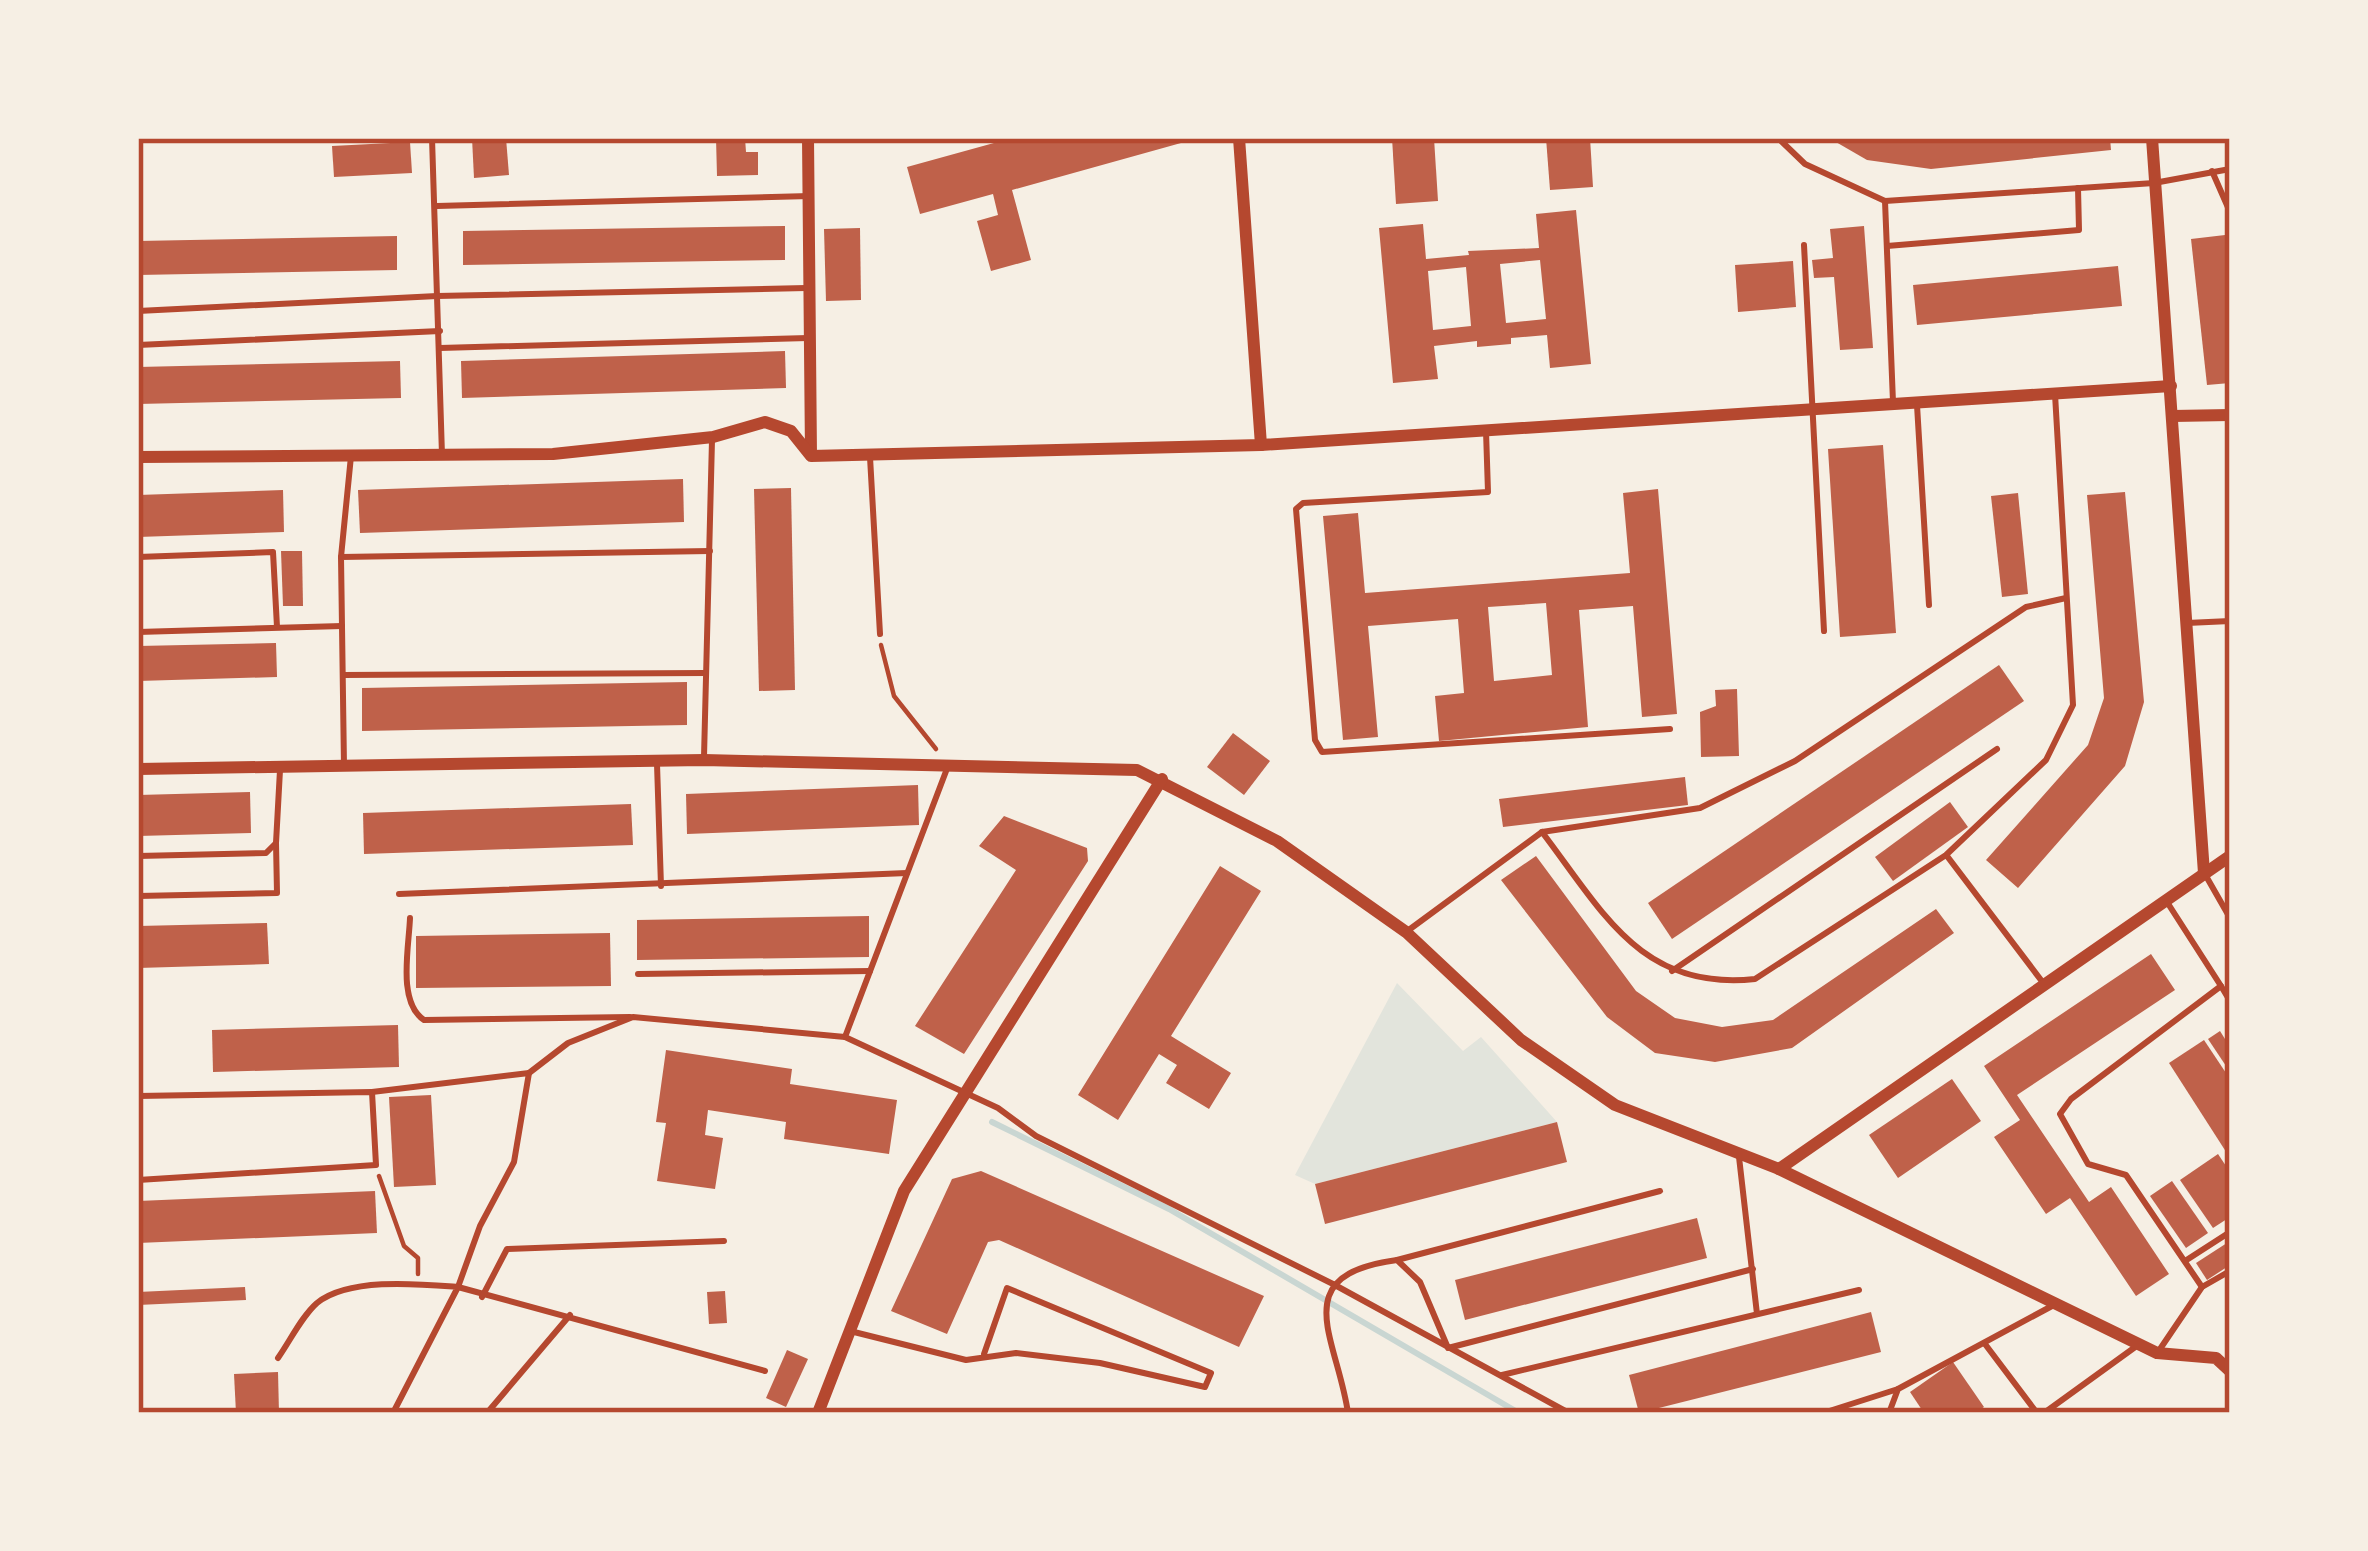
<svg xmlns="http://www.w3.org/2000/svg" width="2368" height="1551" font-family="'Source Serif 4',serif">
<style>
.green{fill:#e2e4dc}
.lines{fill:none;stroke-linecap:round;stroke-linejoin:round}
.stream{stroke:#c9d6d2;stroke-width:6}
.building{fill:#bf614a;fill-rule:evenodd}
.path{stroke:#b5482f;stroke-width:4.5}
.service{stroke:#b5482f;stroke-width:6}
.minor{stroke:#b5482f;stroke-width:12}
.neatline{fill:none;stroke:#b5482f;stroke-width:4.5}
</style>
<rect width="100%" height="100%" fill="#f6efe4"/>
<polygon class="green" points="1397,983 1463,1051 1481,1037 1557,1122 1315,1184 1295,1175"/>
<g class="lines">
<polyline class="stream" points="992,1122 1169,1209 1519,1413"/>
</g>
<g class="building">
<polygon points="472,138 506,138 509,175 474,178"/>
<polygon points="716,138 745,138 746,152 758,152 758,175 717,176"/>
<polygon points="1012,138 1179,138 1181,143 1012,190 1031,260 991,271 977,221 998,215 993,194 920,214 907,167"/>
<polygon points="1392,138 1434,138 1438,201 1396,204"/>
<polygon points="1546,138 1590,138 1593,187 1550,190"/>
<polygon points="1829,138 2110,138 2111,150 1931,169 1867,160"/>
<polygon points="410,142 412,173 334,177 332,146"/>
<path d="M1576 210 1591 364 1550 368 1547 335 1511 338V344L1477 347V341L1434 346 1438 379 1393 383 1379 228 1423 224 1426 259 1469 255 1468 251 1539 248 1536 214ZM1540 260 1546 319 1506 323 1500 264ZM1466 267 1471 326 1433 330 1428 271Z"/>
<polygon points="785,226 785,260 463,265 463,231"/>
<polygon points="1864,226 1873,348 1840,350 1834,277 1814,278 1812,260 1833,258 1830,229"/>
<polygon points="860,228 861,300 826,301 824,229"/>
<polygon points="2225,235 2230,383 2207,385 2191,239"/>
<polygon points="397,236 397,270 138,275 138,241"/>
<polygon points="1793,261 1796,307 1738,312 1735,265"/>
<polygon points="2118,266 2122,306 1917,325 1913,285"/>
<polygon points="785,351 786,388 462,398 461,361"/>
<polygon points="400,361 401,398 138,404 138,367"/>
<polygon points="1883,445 1896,633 1840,637 1828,449"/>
<polygon points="683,479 684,522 360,533 358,490"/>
<polygon points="791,488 795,690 759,691 754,489"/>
<path d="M1658 489 1677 714 1642 717 1633 606 1579 610 1588 727 1439 741 1435 696 1464 693 1458 619 1368 626 1378 737 1343 740 1323 516 1358 513 1365 593 1630 573 1623 493ZM1546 603 1552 675 1494 681 1488 607Z"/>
<polygon points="283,490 284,532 138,537 138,495"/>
<polygon points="2125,492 2144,702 2125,766 2018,888 1986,860 2088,745 2104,698 2087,495"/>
<polygon points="2018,493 2028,594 2002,597 1991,496"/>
<polygon points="281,551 302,551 303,606 283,606"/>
<polygon points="276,643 277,677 138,681 138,646"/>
<polygon points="1999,665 2024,701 1672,939 1648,903"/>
<polygon points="687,682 687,725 362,731 362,688"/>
<polygon points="1737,689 1739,756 1701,757 1700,712 1716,706 1715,690"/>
<polygon points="1233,733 1270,761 1244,795 1207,767"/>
<polygon points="1685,777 1688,805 1503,827 1499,799"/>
<polygon points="918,785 919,825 687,834 686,794"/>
<polygon points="250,792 251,833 138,836 138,795"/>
<polygon points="1950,802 1968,827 1893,881 1875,857"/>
<polygon points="631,804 633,845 364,854 363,813"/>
<polygon points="1004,816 1087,848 1088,861 964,1054 915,1026 1016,870 979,846"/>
<polygon points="1536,856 1636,991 1675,1018 1722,1027 1773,1020 1936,909 1954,933 1792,1048 1715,1062 1655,1053 1607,1017 1501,880"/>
<polygon points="1220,866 1261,891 1171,1036 1231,1073 1209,1109 1166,1083 1177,1065 1159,1054 1118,1120 1078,1095"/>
<polygon points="869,916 869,957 637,960 637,920"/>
<polygon points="267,923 269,964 138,968 138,926"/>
<polygon points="610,933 611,986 416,988 416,936"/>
<polygon points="2151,954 2175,990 2017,1095 2089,1202 2111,1187 2169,1274 2136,1296 2070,1198 2046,1214 1994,1137 2020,1120 1984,1066"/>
<polygon points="398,1025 399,1067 213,1072 212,1030"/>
<polygon points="2220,1031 2230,1047 2230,1072 2208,1039"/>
<polygon points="2204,1040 2230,1079 2230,1158 2169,1063"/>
<polygon points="666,1050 792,1069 790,1084 897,1100 889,1154 784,1139 786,1122 708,1110 705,1135 723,1138 715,1189 657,1181 666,1123 656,1122"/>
<polygon points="1952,1079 1981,1121 1898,1178 1869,1135"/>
<polygon points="431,1095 436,1185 394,1187 389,1097"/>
<polygon points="1557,1122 1567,1162 1325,1224 1315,1184"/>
<polygon points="2218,1154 2230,1172 2230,1217 2213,1228 2180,1180"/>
<polygon points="981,1171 1264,1296 1239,1347 999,1240 988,1242 947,1334 891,1311 952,1179"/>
<polygon points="2172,1181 2208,1233 2186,1248 2150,1196"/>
<polygon points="375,1191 377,1233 138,1243 138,1201"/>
<polygon points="1697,1218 1707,1258 1465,1320 1455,1280"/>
<polygon points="2230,1241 2230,1265 2207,1280 2196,1263"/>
<polygon points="245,1287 246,1300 138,1305 138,1292"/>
<polygon points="725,1291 727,1323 709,1324 707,1292"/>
<polygon points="1871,1312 1881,1352 1639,1413 1629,1375"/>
<polygon points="787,1350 808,1359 786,1407 766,1398"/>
<polygon points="1953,1362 1984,1407 1975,1413 1924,1413 1910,1392"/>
<polygon points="278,1372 279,1413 236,1413 234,1374"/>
</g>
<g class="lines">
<g class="path">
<polyline points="881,645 894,696 936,749"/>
<polyline points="379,1176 404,1246 418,1258 418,1274"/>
</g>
<g class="service">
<polyline points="432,138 442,455"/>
<polyline points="1778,138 1805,164 1885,201 2154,183 2230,169"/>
<polyline points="2212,171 2230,212"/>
<polyline points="1885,201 1893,402"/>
<polyline points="437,206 810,196"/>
<polyline points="1804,245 1824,631"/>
<polyline points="1887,246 2079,230 2078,188"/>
<polyline points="138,311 437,296 806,288"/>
<polyline points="138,345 440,331"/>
<polyline points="440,348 808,338"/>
<polyline points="1917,405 1929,605"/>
<polyline points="1486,431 1488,492 1303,503 1296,509 1315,740 1322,752 1670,729"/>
<polyline points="870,457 880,634"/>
<polyline points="138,557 273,552 277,627"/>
<polyline points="341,557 351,456"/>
<polyline points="2187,623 2230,621"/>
<polyline points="138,632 342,626"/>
<polyline points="343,675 706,673"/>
<polyline points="704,757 712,440"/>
<polyline points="657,764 661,886"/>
<polyline points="344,766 341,557 710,551"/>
<polyline points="1542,832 1700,808 1795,761 2026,607 2066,598"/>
<polyline points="138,856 266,853 276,843 280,770"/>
<polyline points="1947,856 2044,984"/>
<polyline points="2206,876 2230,918"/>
<polyline points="399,894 907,873"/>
<polyline points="138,896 277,893 276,843"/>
<polyline points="2167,902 2221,986 2071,1099 2060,1114 2088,1164 2126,1175 2202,1287"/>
<path d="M410 918C409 947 397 1002 424 1020L630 1017"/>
<path d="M1406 932 1542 832C1603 912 1641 991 1755 979L1946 855 2046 760 2073 705 2055 394"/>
<polyline points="1672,971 1997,749"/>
<polyline points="638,974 870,971"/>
<polyline points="2221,986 2230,1001"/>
<polyline points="845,1037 948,766"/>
<polyline points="529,1073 568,1043 633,1017 845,1037 998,1108 1036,1136 1333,1284 1569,1413"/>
<polyline points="372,1092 529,1073 514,1162 480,1226 458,1287 765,1371"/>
<polyline points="138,1096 372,1092 376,1165 138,1180"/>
<polyline points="1739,1157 1757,1314"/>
<polyline points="1397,1260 1660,1191"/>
<polyline points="2185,1261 2230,1232"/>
<polyline points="482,1297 507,1249 724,1241"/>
<polyline points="850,1331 966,1360 1016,1353 1100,1363 1205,1387 1211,1373 1007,1288 984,1354"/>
<polyline points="1985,1344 2037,1413"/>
<polyline points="2158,1352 2202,1287 2230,1271"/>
<path d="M278 1358C290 1341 302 1316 317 1303 349 1277 420 1284 458 1287L393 1413"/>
<polyline points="1502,1375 1859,1290"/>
<polyline points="487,1413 570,1315"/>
<path d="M1348 1413C1337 1337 1285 1275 1397 1260L1420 1282 1448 1348 1753 1269"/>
<polyline points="1823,1413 1898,1389"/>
<polyline points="1889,1413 1898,1389 2052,1306"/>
<polyline points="2044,1413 2138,1345"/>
</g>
<g class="minor">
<polyline points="808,138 811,455"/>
<polyline points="1239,138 1261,445"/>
<polyline points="2152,138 2204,873"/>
<polyline points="2173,416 2230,415"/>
<polyline points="138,457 553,454 713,437 765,422 791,431 811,456 1261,445 2171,386"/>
<polyline points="138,769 704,760 1137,770 1277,841 1406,932 1521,1040 1615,1105 1779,1169 2157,1353 2216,1358 2230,1371"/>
<polyline points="1779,1169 2230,856"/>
<polyline points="818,1413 904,1191 1162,779"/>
</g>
</g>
<rect width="2368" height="1551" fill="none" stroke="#f6efe4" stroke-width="282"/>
<rect x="141" y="141" width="2086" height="1269" class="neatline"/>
</svg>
